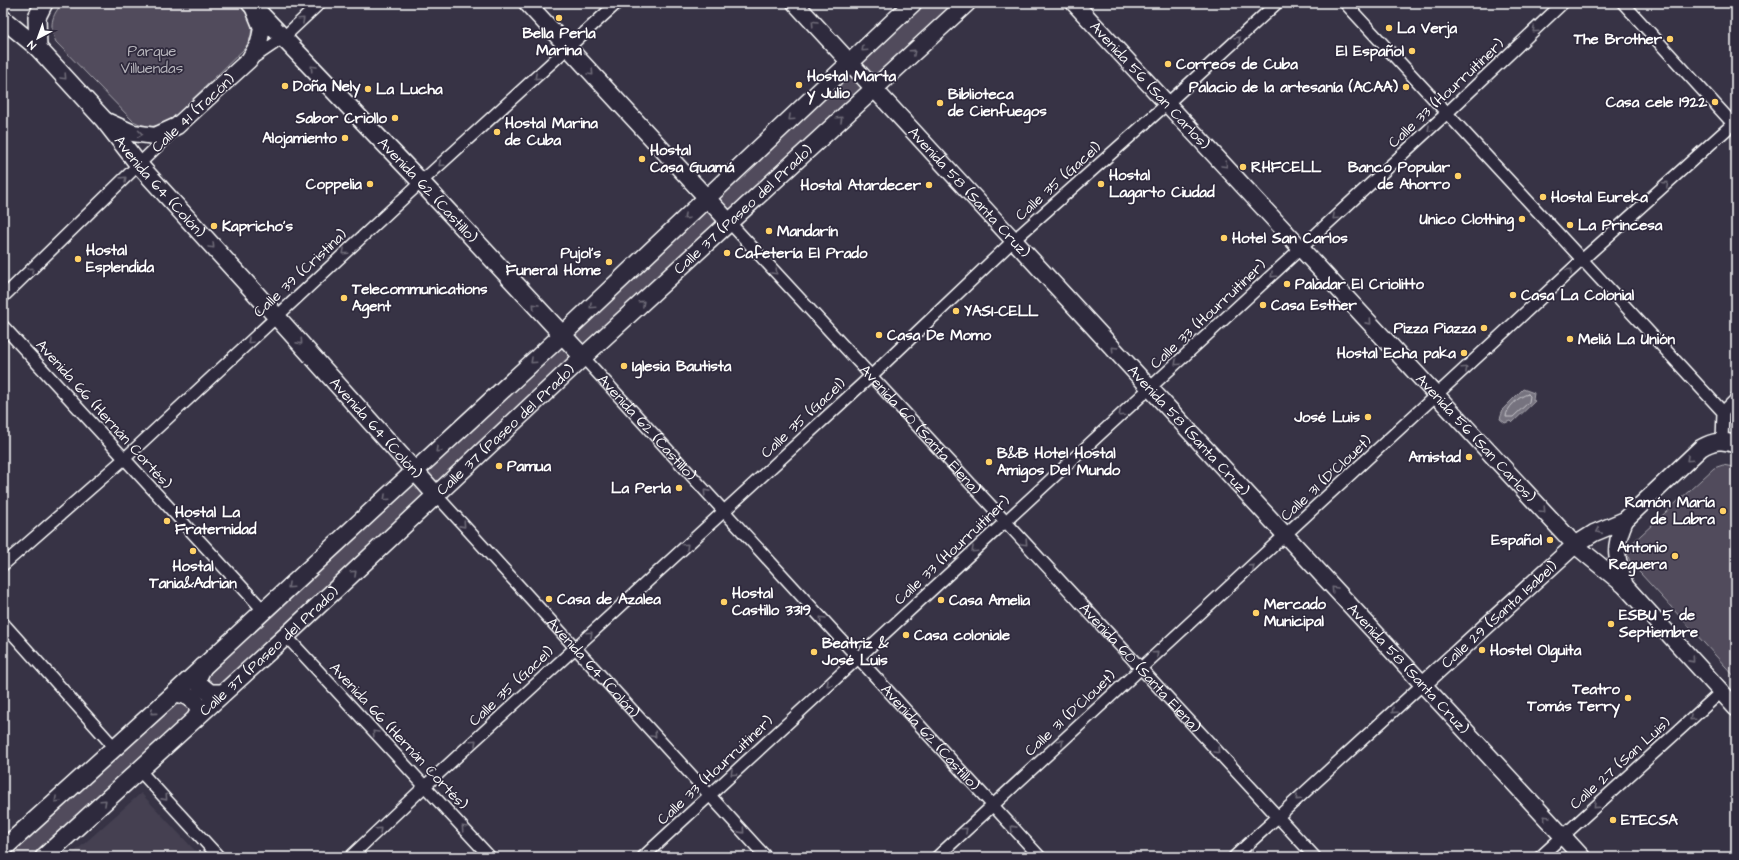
<svg xmlns="http://www.w3.org/2000/svg" width="1739" height="860" font-family="'Architects Daughter',sans-serif">
<style>
.built{fill:#444051}
.green{fill:#514c5c;stroke:#a8a6ae}
.water{fill:#76737f;stroke:#adabb2}
.lines{fill:none;stroke-linecap:round;stroke-linejoin:round}
.shore{stroke:#c8c7cc;stroke-width:1}
.street-casing{stroke:#fff;stroke-width:14}
.secondary-casing{stroke:#fff;stroke-width:19}
.primary-casing{stroke:#fff;stroke-width:20}
.street{stroke:#2f2a3d;stroke-width:11}
.secondary{stroke:#2f2a3d;stroke-width:16}
.primary{stroke:#2f2a3d;stroke-width:17}
.oneway{stroke:#6d6a77}
.poi-dot{fill:#ffd166;stroke:#2f2a3d;stroke-width:1.5}
.labels{text-anchor:middle;stroke-width:3.5;stroke-linejoin:round;paint-order:stroke}
.poi-label{font-size:15px;font-weight:bold;fill:#fff;stroke:#2f2a3d;text-anchor:start}
.park-label{font-size:15px;fill:#b9b7be;stroke:#2f2a3d}
.street-label{font-size:15px;fill:#fff;stroke:#2f2a3d}
</style>
<rect width="100%" height="100%" fill="#373345"/>
<filter id="ink" filterUnits="userSpaceOnUse"><feTurbulence type="fractalNoise" baseFrequency=".025" numOctaves="2"/><feDisplacementMap in="SourceGraphic" scale="8" xChannelSelector="R" yChannelSelector="G"/><feConvolveMatrix kernelMatrix="1 2 1 2 8 2 1 2 1" color-interpolation-filters="sRGB"/></filter>
<g filter="url(#ink)">
<polygon class="built" points="141,793 201,857 69,857"/>
<g class="green">
<path d="M63 3H239C252 17 256 30 246 47L170 121C157 128 147 128 133 121L56 42C49 27 51 15 63 3Z"/>
<polygon points="924,3 958,3 221,686 215,687 209,683 207,672"/>
<polygon points="1723,465 1733,467 1736,470 1736,678 1630,562 1627,553 1629,546 1714,468"/>
<polygon points="179,698 189,701 193,712 35,857 8,857"/>
</g>
<polygon class="water" points="1523,389 1534,393 1533,400 1535,401 1512,423 1510,421 1505,423 1500,419 1502,413 1501,411"/>
<g class="lines">
<path class="shore" d="M1528 394 1530 396 1529 402 1513 417H1506C1506 408 1519 396 1528 394Z"/>
<g class="street-casing">
<g id="street">
<polyline points="1345,3 1723,412 1722,441"/>
<polyline points="1623,3 1736,127"/>
<polyline points="253,58 284,37 320,3"/>
<path id="s1" d="M730 223 1315 857"/>
<polyline points="3,297 173,131"/>
<polyline points="3,326 264,611"/>
<path id="s2" d="M583 357 1040 857"/>
<polyline points="1723,412 1736,399"/>
<path id="s3" d="M437 496 766 857"/>
<polyline points="3,565 124,459 421,182 617,3"/>
<polyline points="3,623 114,747"/>
<polyline points="286,636 490,857"/>
<polyline points="139,770 219,857"/>
<polyline points="350,857 425,786 871,376 1014,240 1168,103 1277,3"/>
<polyline points="643,857 1447,113 1563,3"/>
<polyline points="937,857 1582,260 1736,121"/>
<polyline points="1234,857 1423,684"/>
<polyline points="1540,857 1721,692"/>
</g>
</g>
<g class="secondary-casing">
<g id="secondary">
<polyline points="527,3 730,223"/>
<path id="s4" d="M795 3 1582 857"/>
<path id="s5" d="M1074 3 1575 545 1625 586 1736 708"/>
<polyline points="104,120 133,133 155,136 177,126 249,60 259,43 262,28 254,9"/>
<path d="M1625 586C1616 557 1613 548 1625 520"/>
<path id="s6" d="M1423 684 1575 545 1594 533 1625 520 1701 448C1713 441 1723 439 1736 445"/>
</g>
</g>
<g class="primary-casing">
<g id="primary">
<path id="s7" d="M250 3 421 182 583 357"/>
<path id="s8" d="M3 19 38 48 104 120 139 165 276 316 437 496"/>
<polyline points="38,48 37,17 44,3"/>
<polyline points="203,667 198,677 199,684 210,693 223,693"/>
<path d="M175 693C186 695 194 697 199 708L197 716"/>
<polyline points="3,849 175,693 562,335 913,3"/>
<path id="s9" d="M44 857 286 636 583 357 967 3"/>
</g>
</g>
<use href="#street" class="street"/>
<use href="#secondary" class="secondary"/>
<use href="#primary" class="primary"/>
</g>
<defs><path id="oneway-chevron" d="M-2-3.5L2.5 0L-2 3.5" fill="none" stroke-width="1.6" stroke-linecap="round" stroke-linejoin="round"/></defs>
<g class="oneway">
<use href="#oneway-chevron" transform="translate(302 20) rotate(-43)"/>
<use href="#oneway-chevron" transform="translate(814 23) rotate(-133)"/>
<use href="#oneway-chevron" transform="translate(1535 30) rotate(137)"/>
<use href="#oneway-chevron" transform="translate(1238 39) rotate(-43)"/>
<use href="#oneway-chevron" transform="translate(864 49) rotate(137)"/>
<use href="#oneway-chevron" transform="translate(913 52) rotate(-42)"/>
<use href="#oneway-chevron" transform="translate(313 68) rotate(-133)"/>
<use href="#oneway-chevron" transform="translate(591 73) rotate(47)"/>
<use href="#oneway-chevron" transform="translate(64 77) rotate(47)"/>
<use href="#oneway-chevron" transform="translate(537 77) rotate(138)"/>
<use href="#oneway-chevron" transform="translate(791 118) rotate(137)"/>
<use href="#oneway-chevron" transform="translate(840 119) rotate(-43)"/>
<use href="#oneway-chevron" transform="translate(1430 129) rotate(137)"/>
<use href="#oneway-chevron" transform="translate(140 134) rotate(8)"/>
<use href="#oneway-chevron" transform="translate(441 164) rotate(138)"/>
<use href="#oneway-chevron" transform="translate(1225 165) rotate(47)"/>
<use href="#oneway-chevron" transform="translate(124 179) rotate(-44)"/>
<use href="#oneway-chevron" transform="translate(1666 184) rotate(-42)"/>
<use href="#oneway-chevron" transform="translate(686 217) rotate(137)"/>
<use href="#oneway-chevron" transform="translate(1335 217) rotate(137)"/>
<use href="#oneway-chevron" transform="translate(212 246) rotate(47)"/>
<use href="#oneway-chevron" transform="translate(345 252) rotate(137)"/>
<use href="#oneway-chevron" transform="translate(31 270) rotate(-44)"/>
<use href="#oneway-chevron" transform="translate(1570 271) rotate(-43)"/>
<use href="#oneway-chevron" transform="translate(775 272) rotate(47)"/>
<use href="#oneway-chevron" transform="translate(1273 275) rotate(137)"/>
<use href="#oneway-chevron" transform="translate(642 303) rotate(-42)"/>
<use href="#oneway-chevron" transform="translate(535 306) rotate(-133)"/>
<use href="#oneway-chevron" transform="translate(592 306) rotate(137)"/>
<use href="#oneway-chevron" transform="translate(1369 322) rotate(48)"/>
<use href="#oneway-chevron" transform="translate(250 341) rotate(137)"/>
<use href="#oneway-chevron" transform="translate(300 342) rotate(49)"/>
<use href="#oneway-chevron" transform="translate(1114 349) rotate(-133)"/>
<use href="#oneway-chevron" transform="translate(533 361) rotate(137)"/>
<use href="#oneway-chevron" transform="translate(1177 363) rotate(137)"/>
<use href="#oneway-chevron" transform="translate(1465 369) rotate(-43)"/>
<use href="#oneway-chevron" transform="translate(1121 414) rotate(137)"/>
<use href="#oneway-chevron" transform="translate(438 450) rotate(137)"/>
<use href="#oneway-chevron" transform="translate(1689 459) rotate(137)"/>
<use href="#oneway-chevron" transform="translate(706 492) rotate(-132)"/>
<use href="#oneway-chevron" transform="translate(386 498) rotate(137)"/>
<use href="#oneway-chevron" transform="translate(1543 510) rotate(47)"/>
<use href="#oneway-chevron" transform="translate(463 525) rotate(48)"/>
<use href="#oneway-chevron" transform="translate(1599 531) rotate(156)"/>
<use href="#oneway-chevron" transform="translate(1025 543) rotate(47)"/>
<use href="#oneway-chevron" transform="translate(686 546) rotate(-43)"/>
<use href="#oneway-chevron" transform="translate(974 550) rotate(137)"/>
<use href="#oneway-chevron" transform="translate(1252 567) rotate(-42)"/>
<use href="#oneway-chevron" transform="translate(354 573) rotate(-43)"/>
<use href="#oneway-chevron" transform="translate(290 586) rotate(137)"/>
<use href="#oneway-chevron" transform="translate(1334 589) rotate(-133)"/>
<use href="#oneway-chevron" transform="translate(822 619) rotate(-133)"/>
<use href="#oneway-chevron" transform="translate(590 634) rotate(-43)"/>
<use href="#oneway-chevron" transform="translate(1156 654) rotate(-42)"/>
<use href="#oneway-chevron" transform="translate(1692 660) rotate(48)"/>
<use href="#oneway-chevron" transform="translate(829 684) rotate(137)"/>
<use href="#oneway-chevron" transform="translate(1394 711) rotate(138)"/>
<use href="#oneway-chevron" transform="translate(153 712) rotate(139)"/>
<use href="#oneway-chevron" transform="translate(1692 718) rotate(138)"/>
<use href="#oneway-chevron" transform="translate(375 733) rotate(-133)"/>
<use href="#oneway-chevron" transform="translate(654 735) rotate(47)"/>
<use href="#oneway-chevron" transform="translate(474 742) rotate(-43)"/>
<use href="#oneway-chevron" transform="translate(1061 742) rotate(-43)"/>
<use href="#oneway-chevron" transform="translate(1217 751) rotate(47)"/>
<use href="#oneway-chevron" transform="translate(733 773) rotate(137)"/>
<use href="#oneway-chevron" transform="translate(165 798) rotate(48)"/>
<use href="#oneway-chevron" transform="translate(1298 798) rotate(138)"/>
<use href="#oneway-chevron" transform="translate(57 800) rotate(137)"/>
<use href="#oneway-chevron" transform="translate(104 802) rotate(-43)"/>
<use href="#oneway-chevron" transform="translate(1596 806) rotate(138)"/>
<use href="#oneway-chevron" transform="translate(1546 818) rotate(-133)"/>
<use href="#oneway-chevron" transform="translate(464 828) rotate(-133)"/>
<use href="#oneway-chevron" transform="translate(1013 828) rotate(-132)"/>
<use href="#oneway-chevron" transform="translate(379 830) rotate(-44)"/>
<use href="#oneway-chevron" transform="translate(965 830) rotate(-43)"/>
<use href="#oneway-chevron" transform="translate(742 831) rotate(48)"/>
</g>
</g>
<g class="poi-dot">
<circle cx="559" cy="18" r="4"/>
<circle cx="1389" cy="28" r="4"/>
<circle cx="1670" cy="39" r="4"/>
<circle cx="1412" cy="51" r="4"/>
<circle cx="1168" cy="64" r="4"/>
<circle cx="799" cy="85" r="4"/>
<circle cx="285" cy="86" r="4"/>
<circle cx="1406" cy="87" r="4"/>
<circle cx="368" cy="89" r="4"/>
<circle cx="1715" cy="102" r="4"/>
<circle cx="940" cy="103" r="4"/>
<circle cx="395" cy="118" r="4"/>
<circle cx="497" cy="132" r="4"/>
<circle cx="345" cy="138" r="4"/>
<circle cx="642" cy="159" r="4"/>
<circle cx="1243" cy="167" r="4"/>
<circle cx="1458" cy="176" r="4"/>
<circle cx="370" cy="184" r="4"/>
<circle cx="1101" cy="184" r="4"/>
<circle cx="929" cy="185" r="4"/>
<circle cx="1543" cy="197" r="4"/>
<circle cx="1522" cy="219" r="4"/>
<circle cx="1570" cy="225" r="4"/>
<circle cx="214" cy="226" r="4"/>
<circle cx="769" cy="231" r="4"/>
<circle cx="1224" cy="238" r="4"/>
<circle cx="727" cy="253" r="4"/>
<circle cx="78" cy="259" r="4"/>
<circle cx="609" cy="262" r="4"/>
<circle cx="1287" cy="284" r="4"/>
<circle cx="1513" cy="295" r="4"/>
<circle cx="344" cy="298" r="4"/>
<circle cx="1263" cy="305" r="4"/>
<circle cx="956" cy="311" r="4"/>
<circle cx="1484" cy="328" r="4"/>
<circle cx="879" cy="335" r="4"/>
<circle cx="1570" cy="339" r="4"/>
<circle cx="1464" cy="353" r="4"/>
<circle cx="624" cy="366" r="4"/>
<circle cx="1368" cy="417" r="4"/>
<circle cx="1469" cy="457" r="4"/>
<circle cx="989" cy="462" r="4"/>
<circle cx="499" cy="466" r="4"/>
<circle cx="679" cy="488" r="4"/>
<circle cx="1723" cy="511" r="4"/>
<circle cx="167" cy="521" r="4"/>
<circle cx="1550" cy="540" r="4"/>
<circle cx="193" cy="551" r="4"/>
<circle cx="1675" cy="556" r="4"/>
<circle cx="549" cy="599" r="4"/>
<circle cx="941" cy="600" r="4"/>
<circle cx="724" cy="602" r="4"/>
<circle cx="1256" cy="613" r="4"/>
<circle cx="1611" cy="624" r="4"/>
<circle cx="906" cy="635" r="4"/>
<circle cx="1482" cy="650" r="4"/>
<circle cx="814" cy="652" r="4"/>
<circle cx="1628" cy="698" r="4"/>
<circle cx="1613" cy="820" r="4"/>
</g>
<g class="labels">
<g class="poi-label">
<text x="1397" y="33">La Verja</text>
<text x="559" y="38" text-anchor="middle">Bella Perla<tspan x="559" dy="17">Marina</tspan></text>
<text x="1662" y="44" text-anchor="end">The Brother</text>
<text x="1404" y="56" text-anchor="end">El Español</text>
<text x="1176" y="69">Correos de Cuba</text>
<text x="807" y="81">Hostal Marta<tspan x="807" dy="17">y Julio</tspan></text>
<text x="293" y="91">Doña Nely</text>
<text x="1398" y="92" text-anchor="end">Palacio de la artesanía (ACAA)</text>
<text x="376" y="94">La Lucha</text>
<text x="948" y="99">Biblioteca<tspan x="948" dy="17">de Cienfuegos</tspan></text>
<text x="1707" y="107" text-anchor="end">Casa cele 1922</text>
<text x="387" y="123" text-anchor="end">Sabor Criollo</text>
<text x="505" y="128">Hostal Marina<tspan x="505" dy="17">de Cuba</tspan></text>
<text x="337" y="143" text-anchor="end">Alojamiento</text>
<text x="650" y="155">Hostal<tspan x="650" dy="17">Casa Guamá</tspan></text>
<text x="1251" y="172">RHFCELL</text>
<text x="1450" y="172" text-anchor="end">Banco Popular<tspan x="1450" dy="17">de Ahorro</tspan></text>
<text x="1109" y="180">Hostal<tspan x="1109" dy="17">Lagarto Ciudad</tspan></text>
<text x="362" y="189" text-anchor="end">Coppelia</text>
<text x="921" y="190" text-anchor="end">Hostal Atardecer</text>
<text x="1551" y="202">Hostal Eureka</text>
<text x="1514" y="224" text-anchor="end">Unico Clothing</text>
<text x="1578" y="230">La Princesa</text>
<text x="222" y="231">Kapricho's</text>
<text x="777" y="236">Mandarín</text>
<text x="1232" y="243">Hotel San Carlos</text>
<text x="86" y="255">Hostal<tspan x="86" dy="17">Esplendida</tspan></text>
<text x="601" y="258" text-anchor="end">Pujol's<tspan x="601" dy="17">Funeral Home</tspan></text>
<text x="735" y="258">Cafetería El Prado</text>
<text x="1295" y="289">Paladar El Criolitto</text>
<text x="352" y="294">Telecommunications<tspan x="352" dy="17">Agent</tspan></text>
<text x="1521" y="300">Casa La Colonial</text>
<text x="1271" y="310">Casa Esther</text>
<text x="964" y="316">YASI-CELL</text>
<text x="1476" y="333" text-anchor="end">Pizza Piazza</text>
<text x="887" y="340">Casa De Momo</text>
<text x="1578" y="344">Meliá La Unión</text>
<text x="1456" y="358" text-anchor="end">Hostal Echa paka</text>
<text x="632" y="371">Iglesia Bautista</text>
<text x="1360" y="422" text-anchor="end">José Luis</text>
<text x="997" y="458">B&amp;B Hotel Hostal<tspan x="997" dy="17">Amigos Del Mundo</tspan></text>
<text x="1461" y="462" text-anchor="end">Amistad</text>
<text x="507" y="471">Pamua</text>
<text x="671" y="493" text-anchor="end">La Perla</text>
<text x="1715" y="507" text-anchor="end">Ramón María<tspan x="1715" dy="17">de Labra</tspan></text>
<text x="175" y="517">Hostal La<tspan x="175" dy="17">Fraternidad</tspan></text>
<text x="1542" y="545" text-anchor="end">Español</text>
<text x="1667" y="552" text-anchor="end">Antonio<tspan x="1667" dy="17">Reguera</tspan></text>
<text x="193" y="571" text-anchor="middle">Hostal<tspan x="193" dy="17">Tania&amp;Adrian</tspan></text>
<text x="732" y="598">Hostal<tspan x="732" dy="17">Castillo 3319</tspan></text>
<text x="557" y="604">Casa de Azalea</text>
<text x="949" y="605">Casa Amelia</text>
<text x="1264" y="609">Mercado<tspan x="1264" dy="17">Municipal</tspan></text>
<text x="1619" y="620">ESBU 5 de<tspan x="1619" dy="17">Septiembre</tspan></text>
<text x="914" y="640">Casa coloniale</text>
<text x="822" y="648">Beatriz &amp;<tspan x="822" dy="17">José Luis</tspan></text>
<text x="1490" y="655">Hostel Olguita</text>
<text x="1620" y="694" text-anchor="end">Teatro<tspan x="1620" dy="17">Tomás Terry</tspan></text>
<text x="1621" y="825">ETECSA</text>
</g>
<g class="park-label">
<text x="152" y="56">Parque<tspan x="152" dy="17">Villuendas</tspan></text>
</g>
<g class="street-label">
<text dy="5" stroke="none"><textPath href="#s5" startOffset="112">Avenida 56 (San Carlos)</textPath></text>
<text transform="translate(1446 93) rotate(-43)" y="5">Calle 33 (Hourruitiner)</text>
<text transform="translate(193 113) rotate(-43)" y="5">Calle 41 (Tacón)</text>
<text transform="translate(1058 181) rotate(-42)" y="5">Calle 35 (Gacel)</text>
<text dy="5" stroke="none"><textPath href="#s8" startOffset="230">Avenida 64 (Colón)</textPath></text>
<text dy="5" stroke="none"><textPath href="#s7" startOffset="258">Avenida 62 (Castillo)</textPath></text>
<text dy="5" stroke="none"><textPath href="#s4" startOffset="257">Avenida 58 (Santa Cruz)</textPath></text>
<text dy="5" stroke="none"><textPath href="#s9" startOffset="953">Calle 37 (Paseo del Prado)</textPath></text>
<text transform="translate(300 273) rotate(-43)" y="5">Calle 39 (Cristina)</text>
<text transform="translate(1208 314) rotate(-43)" y="5">Calle 33 (Hourruitiner)</text>
<text transform="translate(104 414) rotate(48)" y="5">Avenida 66 (Hernán Cortés)</text>
<text transform="translate(803 418) rotate(-43)" y="5">Calle 35 (Gacel)</text>
<text dy="5" stroke="none"><textPath href="#s8" startOffset="554">Avenida 64 (Colón)</textPath></text>
<text dy="5" stroke="none"><textPath href="#s2" startOffset="95">Avenida 62 (Castillo)</textPath></text>
<text dy="5" stroke="none"><textPath href="#s9" startOffset="629">Calle 37 (Paseo del Prado)</textPath></text>
<text dy="5" stroke="none"><textPath href="#s1" startOffset="281">Avenida 60 (Santa Elena)</textPath></text>
<text dy="5" stroke="none"><textPath href="#s4" startOffset="581">Avenida 58 (Santa Cruz)</textPath></text>
<text dy="5" stroke="none"><textPath href="#s5" startOffset="592">Avenida 56 (San Carlos)</textPath></text>
<text transform="translate(1326 478) rotate(-43)" y="5">Calle 31 (D'Clouet)</text>
<text transform="translate(952 550) rotate(-43)" y="5">Calle 33 (Hourruitiner)</text>
<text dy="5" stroke="none"><textPath href="#s6" startOffset="103">Calle 29 (Santa Isabel)</textPath></text>
<text dy="5" stroke="none"><textPath href="#s9" startOffset="305">Calle 37 (Paseo del Prado)</textPath></text>
<text dy="5" stroke="none"><textPath href="#s3" startOffset="232">Avenida 64 (Colón)</textPath></text>
<text dy="5" stroke="none"><textPath href="#s1" startOffset="605">Avenida 60 (Santa Elena)</textPath></text>
<text dy="5" stroke="none"><textPath href="#s4" startOffset="905">Avenida 58 (Santa Cruz)</textPath></text>
<text transform="translate(511 686) rotate(-43)" y="5">Calle 35 (Gacel)</text>
<text transform="translate(1070 713) rotate(-43)" y="5">Calle 31 (D'Clouet)</text>
<text transform="translate(399 736) rotate(47)" y="5">Avenida 66 (Hernán Cortés)</text>
<text dy="5" stroke="none"><textPath href="#s2" startOffset="515">Avenida 62 (Castillo)</textPath></text>
<text transform="translate(1620 763) rotate(-42)" y="5">Calle 27 (San Luis)</text>
<text transform="translate(715 770) rotate(-43)" y="5">Calle 33 (Hourruitiner)</text>
</g>
</g>
<rect width="1739" height="860" fill="none" stroke="#2f2a3d" stroke-width="16"/>
<rect x="8" y="8" width="1723" height="844" fill="none" stroke="#fff" stroke-width="1.5" filter="url(#ink)"/>
<g transform="translate(38 38) rotate(221)" stroke="#2f2a3d" stroke-width="3" paint-order="stroke">
<path d="M0-3L7 15L0 10L-7 15Z" fill="#ffffff"/>
<text y="-6" font-size="11" font-weight="bold" text-anchor="middle" fill="#ffffff">N</text>
</g>
</svg>
